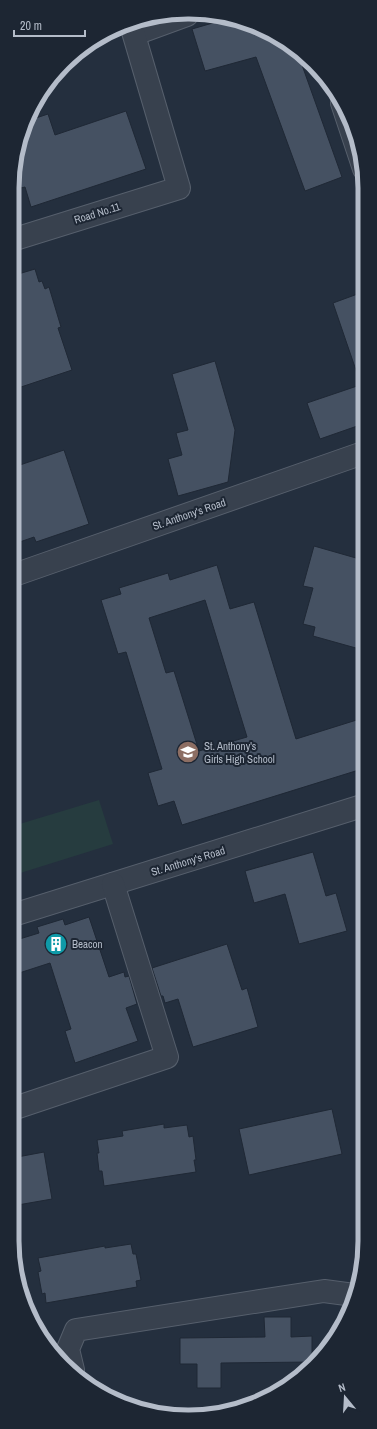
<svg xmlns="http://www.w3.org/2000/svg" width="377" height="1429" font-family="'Archivo Narrow',sans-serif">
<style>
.green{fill:#263c3f}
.building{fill:#455162;stroke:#1f2835;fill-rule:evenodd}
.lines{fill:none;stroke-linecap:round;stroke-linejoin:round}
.minor-casing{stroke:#565f6c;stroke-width:24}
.minor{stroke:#38414e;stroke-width:22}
.labels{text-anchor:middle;stroke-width:4;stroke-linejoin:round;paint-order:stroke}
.street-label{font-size:11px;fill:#b4bcc9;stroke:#1d2633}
.poi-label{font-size:11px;fill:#b4bcc9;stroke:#1d2633;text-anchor:start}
.rim{fill:none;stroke:#b4bcc9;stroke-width:5}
</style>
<rect width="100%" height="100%" fill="#242f3e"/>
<polygon class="green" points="99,800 113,844 14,875 13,826"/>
<g class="building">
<polygon points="230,18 277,36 297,51 342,177 305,191 256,57 205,71 192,29"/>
<polygon points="126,111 146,169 31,207 25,187 21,188 15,170 15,154 30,120 48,114 55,135"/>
<polygon points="35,269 39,282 42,281 45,289 49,287 61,327 58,328 72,370 15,389 15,275"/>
<polygon points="363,292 363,381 360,382 333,303"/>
<polygon points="215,361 235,430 228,482 178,496 168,459 182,455 176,433 188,430 172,374"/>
<polygon points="363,384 363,424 320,439 307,403"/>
<polygon points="64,450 89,524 36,542 34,537 14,544 14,467"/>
<polygon points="314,546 363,560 363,650 313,636 315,627 303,624 313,588 303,586"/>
<path d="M217 565 230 609 254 602 296 739 363 718 362 769 182 825 174 801 158 806 148 773 162 769 126 652 118 654 101 600 121 594 119 588 168 573 170 580ZM205 600 247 737 199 751 174 671 166 673 149 618Z"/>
<polygon points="313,852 326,896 336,893 347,931 299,944 285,894 254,903 245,871"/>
<polygon points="89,917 109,977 124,972 125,977 129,976 137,1004 126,1008 138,1041 75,1063 65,1031 71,1029 50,963 13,975 13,941 39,933 37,927 63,919 65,925"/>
<polygon points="227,944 242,990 247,988 258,1027 193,1047 178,999 165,1003 163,996 161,996 152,968"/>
<polygon points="332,1109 342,1154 249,1175 239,1129"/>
<polygon points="164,1124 164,1128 187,1125 189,1137 193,1136 196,1160 194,1160 196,1172 104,1186 102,1171 99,1171 97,1153 99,1153 97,1140 123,1136 122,1131"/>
<polygon points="44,1152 52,1199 12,1206 12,1158"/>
<polygon points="131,1244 133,1254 136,1254 141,1280 136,1281 137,1287 46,1303 45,1293 42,1294 38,1272 41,1271 38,1258 105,1246 105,1248"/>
<polygon points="264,1317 291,1317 291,1337 312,1336 312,1362 221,1363 221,1388 197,1388 197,1364 180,1364 180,1338 265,1337"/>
</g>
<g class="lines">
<g class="minor-casing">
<g id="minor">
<polyline points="135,34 187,15"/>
<polyline points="342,103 364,169"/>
<polyline points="15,239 179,188 131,25"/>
<polyline points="14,575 363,453"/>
<polyline points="13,915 362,806"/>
<polyline points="12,1109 167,1057 113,884"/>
<polyline points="73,1370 68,1349 76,1330 324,1291 354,1295"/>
</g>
</g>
<use href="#minor" class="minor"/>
</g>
<defs>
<g id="school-disc" transform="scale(1.15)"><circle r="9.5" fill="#8d6e63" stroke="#1d2633"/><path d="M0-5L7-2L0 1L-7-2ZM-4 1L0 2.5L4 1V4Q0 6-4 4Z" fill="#fff"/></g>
<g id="building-disc" transform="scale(1.15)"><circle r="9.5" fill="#0f9aa8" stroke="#1d2633"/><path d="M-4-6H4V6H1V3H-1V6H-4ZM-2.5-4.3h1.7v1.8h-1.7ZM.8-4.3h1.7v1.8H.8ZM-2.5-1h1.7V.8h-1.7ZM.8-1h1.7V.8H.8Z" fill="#fff"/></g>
</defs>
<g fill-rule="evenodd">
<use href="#school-disc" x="188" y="752"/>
<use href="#building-disc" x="56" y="944"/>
</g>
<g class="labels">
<g class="street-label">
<text transform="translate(97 213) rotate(-17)" y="4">Road No.11</text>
<text transform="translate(189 514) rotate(-19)" y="4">St. Anthony's Road</text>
<text transform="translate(188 861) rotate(-17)" y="4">St. Anthony's Road</text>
</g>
<g class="poi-label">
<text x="204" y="750">St. Anthony's<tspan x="204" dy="13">Girls High School</tspan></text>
<text x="72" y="948">Beacon</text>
</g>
</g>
<path d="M0 0H377V1429H0ZM188 19H189A169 169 0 0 1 358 188V1241A169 169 0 0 1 189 1410H188A169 169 0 0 1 19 1241V188A169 169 0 0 1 188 19Z" fill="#1d2633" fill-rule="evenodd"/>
<path class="rim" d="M188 19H189A169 169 0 0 1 358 188V1241A169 169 0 0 1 189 1410H188A169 169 0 0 1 19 1241V188A169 169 0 0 1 188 19Z"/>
<g transform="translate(345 1397) rotate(342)" stroke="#1d2633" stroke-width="3" paint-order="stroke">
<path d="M0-3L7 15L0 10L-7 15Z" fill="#b4bcc9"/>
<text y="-6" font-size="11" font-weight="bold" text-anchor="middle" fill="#b4bcc9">N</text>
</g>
<path d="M14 30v6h71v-6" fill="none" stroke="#b4bcc9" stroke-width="2"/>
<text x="20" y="30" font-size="12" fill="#b4bcc9" stroke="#1d2633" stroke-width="3" paint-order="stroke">20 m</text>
</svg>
